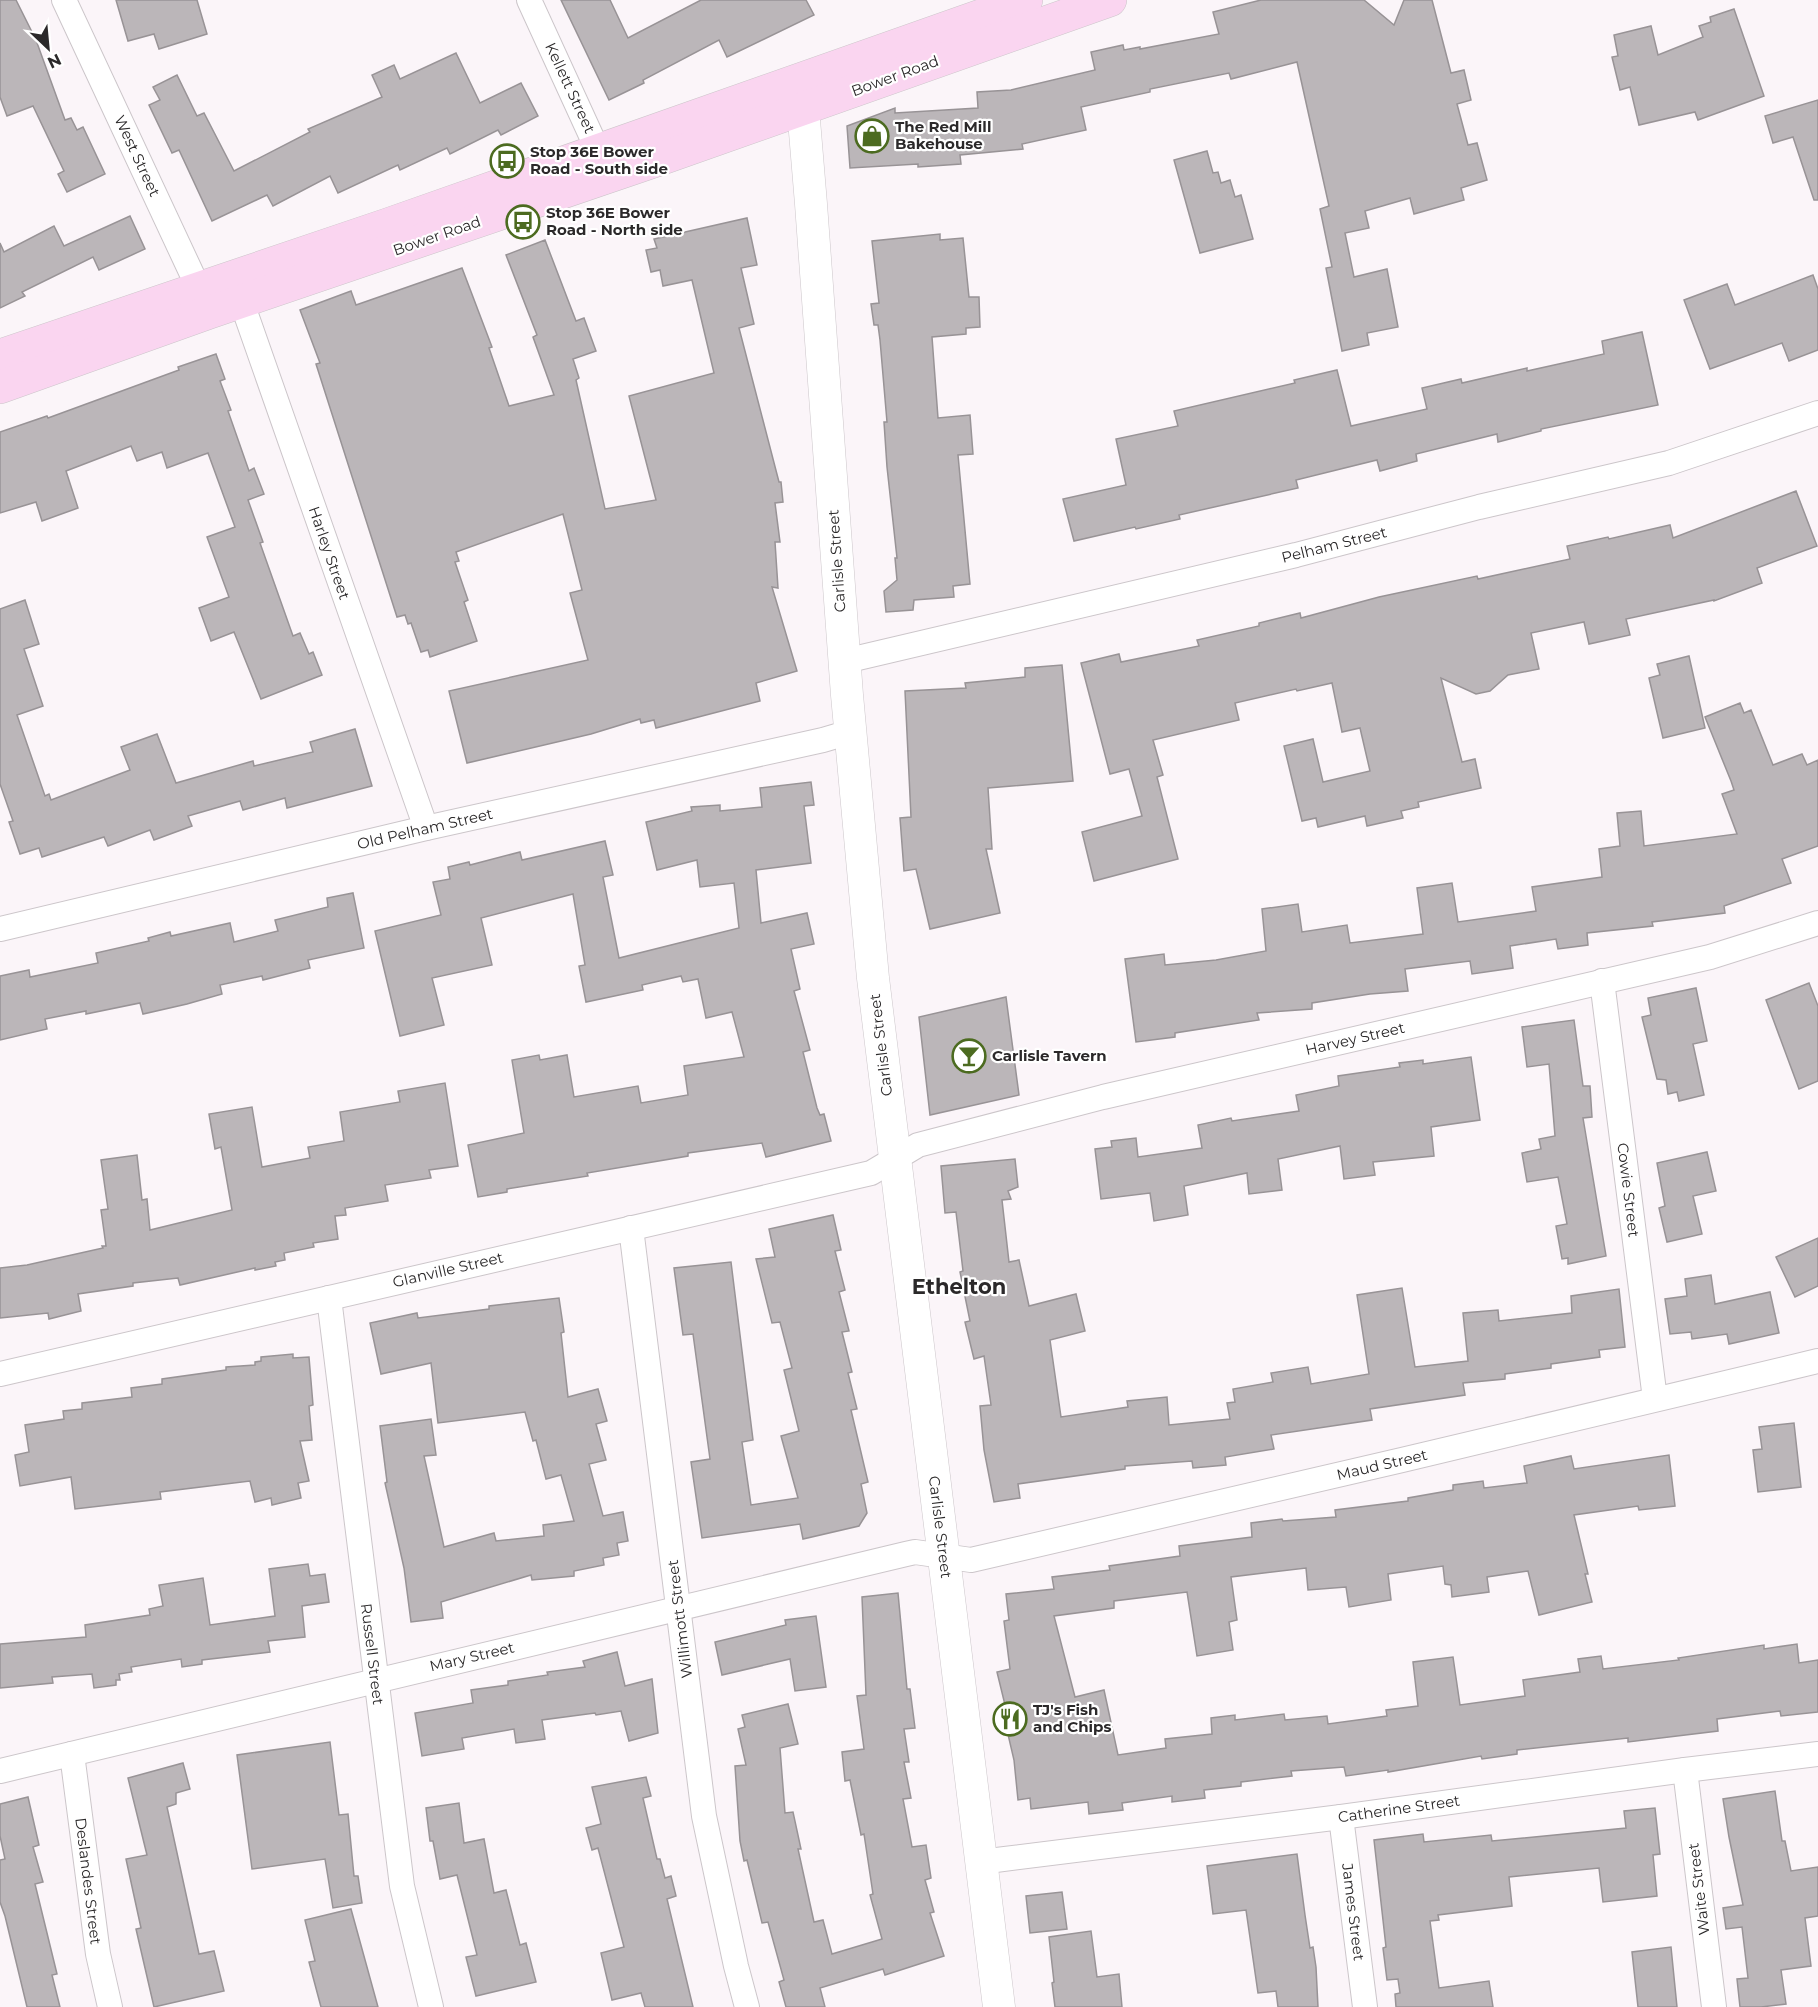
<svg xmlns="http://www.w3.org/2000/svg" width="1818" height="2007" font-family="Montserrat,sans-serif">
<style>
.building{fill:#bbb6b9;stroke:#989396;stroke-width:1.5}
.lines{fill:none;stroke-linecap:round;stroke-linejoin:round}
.minor-casing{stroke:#ccc6ca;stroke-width:26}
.tertiary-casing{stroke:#ccc6ca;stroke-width:33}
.secondary-casing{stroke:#ccc6ca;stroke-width:34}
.minor{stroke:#fff;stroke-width:24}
.tertiary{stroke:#fff;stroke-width:32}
.secondary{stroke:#fad5f0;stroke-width:33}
.labels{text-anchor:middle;stroke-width:4.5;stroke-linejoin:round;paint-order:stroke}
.street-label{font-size:15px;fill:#2b292a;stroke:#fff}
.poi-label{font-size:15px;font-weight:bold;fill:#2b292a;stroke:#fff;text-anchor:start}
.district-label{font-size:21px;font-weight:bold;fill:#2b292a;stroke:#fff}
</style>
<rect width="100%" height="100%" fill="#fbf5f9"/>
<g class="building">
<polygon points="0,0 16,0 36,40 65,120 71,118 77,130 83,127 105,174 67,192 58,174 64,171 33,106 7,116 0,97"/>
<polygon points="116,0 197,0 207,34 159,49 154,34 128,41"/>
<polygon points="561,0 610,0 628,38 701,0 806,0 814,15 727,57 719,40 643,80 644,83 609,100"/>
<polygon points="1261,0 1364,0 1394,25 1404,0 1432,0 1451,73 1464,70 1471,100 1457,104 1468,145 1477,143 1487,180 1461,188 1464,200 1414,214 1410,198 1365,211 1369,228 1345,233 1354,277 1387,269 1398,327 1367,333 1369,345 1342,351 1326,268 1332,267 1320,209 1329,206 1297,62 1231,79 1229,73 1150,89 1150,92 1081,107 1086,130 1022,144 1023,149 960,155 961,164 918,167 918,164 850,168 847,126 895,108 895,113 978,108 977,92 1011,90 1095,70 1091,52 1123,45 1124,50 1140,47 1140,49 1219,34 1213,12"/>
<polygon points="1734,9 1764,96 1698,120 1695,112 1639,125 1630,87 1620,90 1612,57 1618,56 1614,35 1651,26 1658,55 1703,37 1699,26 1711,22 1710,17"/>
<polygon points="456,53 480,103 521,83 538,116 501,135 498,130 450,154 447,148 400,170 398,165 338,193 330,176 273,206 267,195 212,221 179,150 172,153 149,105 160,100 153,87 177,75 197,116 204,113 234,171 310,132 308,129 382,97 372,75 394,65 400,79"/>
<polygon points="1818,100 1818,200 1814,200 1793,137 1773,143 1765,116"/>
<polygon points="1207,151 1213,173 1218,172 1221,183 1230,180 1235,197 1241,195 1253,239 1200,253 1174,160"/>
<polygon points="130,216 145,249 99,270 93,257 22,292 25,296 0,308 0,243 4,252 54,226 64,246"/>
<polygon points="747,218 757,265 741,268 754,324 739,328 779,482 781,482 783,502 775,503 780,542 775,542 778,588 772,587 797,671 756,683 760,701 656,728 654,720 641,723 640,719 591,734 467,763 449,691 588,660 570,593 582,590 563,514 456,552 459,561 455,562 468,600 464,602 477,641 430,657 428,650 421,652 411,623 408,624 405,615 397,617 316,364 320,363 300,310 351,291 356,305 462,268 492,347 489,348 509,406 554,395 533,337 537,335 506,255 545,240 576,321 584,318 596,351 573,359 579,378 576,380 605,509 656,500 629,396 714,373 692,280 663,286 660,270 651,272 646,250 657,248 654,239"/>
<polygon points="940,234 940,240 963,238 969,297 979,297 980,327 966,328 966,334 932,337 938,418 970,415 973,454 958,455 970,584 953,586 954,597 914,600 913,610 886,612 884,591 897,580 895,558 897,558 887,467 884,422 887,422 880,340 878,325 874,325 871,304 879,303 872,241"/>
<polygon points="1813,275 1818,289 1818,350 1789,361 1782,343 1710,369 1684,300 1727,284 1735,305"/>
<polygon points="1642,332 1658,405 1541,429 1541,431 1498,442 1497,434 1416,454 1417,461 1380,471 1377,460 1296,480 1298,488 1179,515 1180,519 1136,529 1135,527 1074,541 1063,499 1126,485 1116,439 1178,426 1174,411 1295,383 1294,380 1337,370 1351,426 1427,409 1422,388 1461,379 1462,383 1527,368 1527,371 1604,354 1602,341"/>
<polygon points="216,354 225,379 220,381 231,410 228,411 249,471 254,468 264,494 248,500 263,542 260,543 293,636 300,633 309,654 313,652 322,675 261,699 234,632 211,641 199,608 229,597 207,537 235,527 208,453 167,468 162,452 137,461 131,446 66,471 78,508 42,521 36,502 0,513 0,432 47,416 48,418 179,370 178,367"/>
<polygon points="1796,491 1817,546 1757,568 1762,583 1714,601 1714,600 1626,619 1630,635 1589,644 1584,622 1531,633 1539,669 1508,675 1490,691 1476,694 1441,678 1462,762 1475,759 1481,788 1418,802 1419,807 1401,811 1403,818 1367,826 1365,816 1318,827 1316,818 1302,821 1284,746 1313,739 1323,782 1370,771 1360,728 1342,732 1332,683 1297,691 1296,689 1235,703 1239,720 1153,740 1163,775 1157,777 1178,859 1094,881 1082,832 1142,816 1129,769 1110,774 1081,663 1119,654 1121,662 1199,646 1197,640 1259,626 1259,623 1300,613 1301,618 1379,597 1477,576 1478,579 1570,559 1567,546 1608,537 1609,539 1670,525 1673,538"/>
<polygon points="25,600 39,644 24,649 43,706 17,715 45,796 49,794 51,800 130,770 121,747 157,734 176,783 253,761 254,766 313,752 310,742 355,729 372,786 287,808 285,798 243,810 240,801 188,816 192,826 154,840 150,830 108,846 104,837 42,857 39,848 20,854 9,822 13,821 0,784 0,609"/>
<polygon points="1689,656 1705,728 1663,738 1649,678 1660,675 1657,664"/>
<polygon points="1062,665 1073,781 988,788 992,849 986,849 1000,913 930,929 916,869 904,871 900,818 911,817 905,691 966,688 965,683 1025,677 1025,668"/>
<polygon points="1740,703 1744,713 1751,710 1773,765 1802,754 1807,765 1818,760 1818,846 1782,859 1791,883 1724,906 1725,913 1652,922 1653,926 1587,933 1588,945 1558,949 1556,939 1510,946 1513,968 1472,974 1470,961 1405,969 1408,991 1370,994 1312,1003 1312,1009 1257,1013 1259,1020 1175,1033 1175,1037 1136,1042 1125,959 1164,954 1165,965 1216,960 1266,951 1262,909 1298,904 1302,932 1347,925 1350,943 1423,934 1417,888 1452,883 1458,922 1536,911 1532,887 1602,877 1599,849 1620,846 1617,813 1641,811 1644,846 1737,834 1722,794 1734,790 1731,781 1705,717"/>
<polygon points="811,782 814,805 804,806 811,863 756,870 761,923 807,913 814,944 791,949 800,989 794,991 810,1050 803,1052 817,1108 820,1115 824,1114 831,1141 766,1157 762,1143 688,1153 688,1156 587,1173 588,1176 507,1189 507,1192 478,1197 468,1145 524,1133 512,1060 539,1055 540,1060 567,1055 574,1097 638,1086 641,1103 688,1095 684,1066 744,1057 732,1012 706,1018 698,979 683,982 681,976 642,985 643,990 586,1002 579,966 585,965 573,894 481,918 492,965 432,978 444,1025 400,1036 375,931 441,915 433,882 450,879 448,867 469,862 470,865 520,852 522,860 605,841 613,875 603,877 619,958 739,928 734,883 700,887 697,860 657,870 646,822 692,811 691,807 720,805 720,811 762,807 760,788"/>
<polygon points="353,893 364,948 308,960 310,968 263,980 262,976 220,985 222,994 187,1004 143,1014 140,1003 86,1014 86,1011 45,1019 47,1029 0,1040 0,976 29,970 30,977 98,963 96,953 149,941 148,938 170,932 171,936 230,923 234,942 278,931 275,920 328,907 327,898"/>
<polygon points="1809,983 1818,1006 1818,1081 1799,1089 1766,1000"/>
<polygon points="1696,988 1707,1041 1693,1044 1704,1095 1679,1101 1677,1092 1668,1094 1666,1080 1657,1079 1642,1017 1651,1015 1648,998"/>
<polygon points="1006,997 1019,1095 930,1115 919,1017"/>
<polygon points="1574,1020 1583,1086 1590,1086 1592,1117 1583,1118 1606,1256 1568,1264 1568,1258 1562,1259 1556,1226 1567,1224 1558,1177 1527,1182 1522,1153 1541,1149 1539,1139 1555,1136 1549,1064 1527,1067 1522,1027"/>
<polygon points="1471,1057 1480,1120 1431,1127 1434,1156 1373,1162 1375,1175 1344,1179 1340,1146 1278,1159 1282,1190 1249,1194 1247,1173 1184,1186 1188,1215 1154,1221 1150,1193 1101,1199 1095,1149 1112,1147 1111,1141 1136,1138 1138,1157 1202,1148 1198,1125 1231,1118 1232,1121 1299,1111 1296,1095 1339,1086 1338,1076 1400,1067 1399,1063 1423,1060 1423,1064"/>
<polygon points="445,1083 458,1166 429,1170 431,1178 385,1185 388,1201 345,1208 346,1215 335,1216 338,1239 313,1243 314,1247 284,1253 285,1260 275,1262 276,1266 255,1270 255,1268 180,1285 178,1278 133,1283 133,1286 78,1294 81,1311 49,1319 48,1313 0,1318 0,1268 27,1265 103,1248 102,1246 106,1246 101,1210 108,1209 101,1160 137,1155 142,1200 147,1199 150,1230 232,1210 221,1147 215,1149 209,1114 252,1107 262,1167 310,1158 308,1147 344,1141 340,1112 400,1102 398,1091"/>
<polygon points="1707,1152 1716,1191 1693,1196 1702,1234 1667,1242 1659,1208 1665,1206 1657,1163"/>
<polygon points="1015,1159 1018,1187 1008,1191 1011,1199 1002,1200 1009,1262 1019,1260 1029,1306 1076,1294 1085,1331 1050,1340 1061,1417 1128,1407 1127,1401 1167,1397 1169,1425 1230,1419 1227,1403 1235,1402 1233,1389 1273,1382 1271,1373 1308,1367 1311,1384 1369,1374 1357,1295 1402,1288 1415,1367 1468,1361 1463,1313 1498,1310 1499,1321 1572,1313 1571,1296 1619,1289 1625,1347 1599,1350 1600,1357 1551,1364 1551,1368 1505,1374 1505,1379 1463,1383 1465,1395 1370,1409 1372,1420 1271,1435 1274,1449 1225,1457 1226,1465 1193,1468 1192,1461 1125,1466 1125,1469 1018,1484 1020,1498 994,1502 984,1450 980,1406 991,1405 984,1356 974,1359 965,1322 970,1321 960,1272 963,1271 956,1212 945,1213 941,1166"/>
<polygon points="833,1215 841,1250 835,1251 845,1290 839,1292 849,1331 842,1332 852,1372 848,1373 857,1409 851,1410 868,1482 861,1484 867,1513 859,1526 803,1539 800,1524 702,1538 691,1462 710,1459 693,1334 683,1335 674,1268 731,1262 753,1440 742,1442 751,1505 798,1498 781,1436 799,1431 784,1370 792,1368 780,1322 772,1323 756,1259 775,1257 769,1229"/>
<polygon points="1818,1238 1818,1286 1795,1297 1776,1257"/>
<polygon points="1711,1275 1715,1304 1770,1292 1779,1333 1729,1344 1727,1334 1692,1339 1691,1332 1670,1334 1665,1299 1687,1296 1685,1279"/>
<polygon points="559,1298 564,1332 561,1333 568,1397 598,1389 607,1421 596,1424 606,1460 589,1464 603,1516 623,1512 628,1541 617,1543 619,1555 603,1558 604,1565 574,1571 574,1576 532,1580 531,1575 441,1602 443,1618 411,1622 404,1568 385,1483 387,1482 380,1426 431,1419 436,1455 424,1456 444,1547 494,1533 496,1541 544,1536 543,1525 574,1521 561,1475 546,1479 536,1440 533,1441 525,1412 438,1423 431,1363 381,1374 370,1323 417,1313 418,1318 489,1309 489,1306"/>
<polygon points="293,1354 293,1358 309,1357 313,1405 309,1406 312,1440 300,1441 309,1481 298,1483 301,1498 272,1505 271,1498 255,1502 250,1481 160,1492 161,1499 75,1509 71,1477 20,1486 15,1455 29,1452 25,1425 64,1419 63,1411 82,1409 82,1403 132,1397 131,1388 162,1384 162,1379 226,1370 226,1367 255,1365 255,1362 261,1361 261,1357"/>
<polygon points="1794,1423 1801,1487 1758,1492 1753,1450 1762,1449 1759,1427"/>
<polygon points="1669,1455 1675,1506 1639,1510 1638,1506 1574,1515 1588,1574 1585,1574 1592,1602 1539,1615 1528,1571 1487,1577 1489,1592 1452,1597 1451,1585 1445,1584 1443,1566 1388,1574 1391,1600 1349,1607 1346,1587 1308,1590 1306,1568 1231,1577 1237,1620 1229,1622 1233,1650 1197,1656 1187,1592 1114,1601 1114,1608 1054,1616 1075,1697 1104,1690 1118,1755 1166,1748 1165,1739 1212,1734 1211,1718 1235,1715 1235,1720 1284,1714 1285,1720 1327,1716 1328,1724 1387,1716 1386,1710 1418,1706 1413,1662 1453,1657 1460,1705 1525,1696 1523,1680 1580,1672 1578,1659 1601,1656 1603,1669 1679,1660 1678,1658 1764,1645 1764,1649 1797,1644 1799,1663 1818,1660 1818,1712 1781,1716 1780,1711 1717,1719 1718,1731 1628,1742 1628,1738 1517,1750 1517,1754 1482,1759 1481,1756 1388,1772 1388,1770 1346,1776 1344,1767 1291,1771 1292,1776 1241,1782 1241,1786 1204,1790 1205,1798 1172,1802 1172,1796 1122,1803 1123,1810 1089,1814 1088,1802 1031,1809 1030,1798 1018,1800 1014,1760 1003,1713 1007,1713 997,1672 1010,1669 1004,1621 1009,1620 1006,1594 1054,1589 1052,1577 1110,1570 1109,1566 1180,1556 1179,1546 1252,1537 1251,1523 1282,1519 1283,1521 1336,1517 1335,1510 1408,1501 1408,1498 1453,1490 1453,1485 1483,1481 1484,1488 1527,1483 1524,1466 1571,1456 1574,1469"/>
<polygon points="308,1564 310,1576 325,1574 329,1602 302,1606 305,1637 268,1641 270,1652 202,1660 202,1664 182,1667 181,1659 131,1667 132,1672 119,1674 120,1680 116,1680 116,1685 94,1688 92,1674 52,1677 53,1683 0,1688 0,1644 86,1637 85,1625 150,1615 149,1609 163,1606 159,1585 203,1578 210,1625 275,1616 269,1569"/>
<polygon points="898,1593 907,1689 910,1689 915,1728 904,1729 909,1762 904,1762 911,1798 903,1799 912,1847 926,1845 931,1878 925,1880 934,1912 930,1913 944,1956 885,1975 883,1969 820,1988 825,2007 786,2007 779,1982 784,1980 768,1922 762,1923 747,1860 744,1861 740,1841 735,1766 746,1765 738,1729 745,1727 742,1715 788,1704 798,1744 780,1748 785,1813 793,1812 801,1849 798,1849 814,1922 823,1920 832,1954 882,1939 870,1895 873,1894 864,1834 861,1835 850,1780 845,1781 842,1752 864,1749 857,1696 866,1695 862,1597"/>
<polygon points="816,1616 826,1687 795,1691 790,1659 722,1675 715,1642 786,1625 785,1620"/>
<polygon points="617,1652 625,1686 652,1679 658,1733 629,1741 621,1711 596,1715 595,1713 542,1720 545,1739 516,1743 514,1729 462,1738 464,1749 422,1756 415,1713 473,1703 471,1690 508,1685 508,1681 548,1675 547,1672 585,1667 583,1661"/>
<polygon points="330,1742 339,1815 348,1814 354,1876 358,1876 362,1903 333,1908 325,1859 252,1869 237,1755"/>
<polygon points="183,1763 190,1789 176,1793 176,1804 167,1807 199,1954 214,1951 224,1991 154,2007 136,1929 141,1928 126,1859 147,1855 128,1778"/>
<polygon points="646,1777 651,1796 643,1798 657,1859 660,1859 665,1878 671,1876 676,1896 667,1899 693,2007 645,2007 641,1993 612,2000 601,1953 624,1947 598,1848 592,1850 586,1828 601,1824 592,1787"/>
<polygon points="1775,1791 1782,1841 1785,1841 1791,1871 1818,1867 1818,1916 1805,1918 1811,1966 1781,1970 1786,2004 1761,2007 1740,2007 1737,1979 1748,1978 1742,1927 1726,1929 1723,1908 1743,1905 1729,1837 1723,1799"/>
<polygon points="28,1797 39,1845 33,1847 43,1882 35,1884 57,1974 52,1975 60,2007 27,2007 5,1916 0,1902 0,1860 5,1859 0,1836 0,1804"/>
<polygon points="459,1803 464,1843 484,1839 494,1893 506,1890 520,1945 526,1943 536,1982 476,1996 466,1957 477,1955 457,1875 440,1879 433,1841 430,1841 426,1808"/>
<polygon points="1655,1808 1660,1854 1653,1855 1657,1896 1603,1902 1599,1868 1509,1877 1512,1906 1438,1915 1439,1920 1430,1921 1439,1988 1489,1981 1493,2007 1396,2007 1395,1994 1400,1993 1398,1979 1387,1980 1383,1948 1386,1947 1374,1840 1423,1834 1424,1842 1491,1835 1492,1841 1626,1828 1624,1811"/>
<polygon points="1297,1854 1305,1915 1310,1948 1313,1947 1316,1967 1318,2007 1278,2007 1276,1991 1258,1993 1246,1910 1213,1914 1207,1866"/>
<polygon points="1062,1892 1067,1929 1030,1933 1026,1896"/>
<polygon points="351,1909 378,2007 321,2007 309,1962 315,1961 305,1920"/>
<polygon points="1091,1931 1097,1977 1119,1974 1122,2007 1055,2007 1052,1983 1054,1982 1049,1937"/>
<polygon points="1671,1947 1677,2007 1638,2007 1632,1952"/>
</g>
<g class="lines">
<g class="minor-casing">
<g id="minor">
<polyline points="64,0 205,302"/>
<polyline points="529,0 605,166"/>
<polyline points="236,286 426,828"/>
<polyline points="845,661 1296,555 1479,507 1669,463 1818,413"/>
<polyline points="0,929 426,828 823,740 850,732"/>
<polyline points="1602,981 1655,1399"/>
<polyline points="631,1228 704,1816 736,1966 747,2007"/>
<polyline points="329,1298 402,1886 431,2007"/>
<polyline points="0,1374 871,1173 918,1145 1103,1097 1710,957 1818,923"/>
<polyline points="72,1754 98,1954 110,2007"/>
<polyline points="1685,1770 1714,2007"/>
<polyline points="0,1771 906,1554 915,1552 971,1560 1402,1460 1818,1361"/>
<polyline points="1341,1817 1365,2007"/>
<polyline points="980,1862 1341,1817 1685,1770 1818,1754"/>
</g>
</g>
<g class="tertiary-casing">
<polyline id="tertiary" points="801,84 811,204 847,695 873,978 999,2007"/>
</g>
<g class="secondary-casing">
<g id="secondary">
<polyline points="0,356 387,225 1026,0"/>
<polyline points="0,387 210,312 663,158 1110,0"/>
</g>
</g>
<use href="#minor" class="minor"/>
<use href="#tertiary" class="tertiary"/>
<use href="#secondary" class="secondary"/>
</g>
<defs>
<g id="shop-ring" transform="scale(1.725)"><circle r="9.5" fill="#fff" stroke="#4c6b20" stroke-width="1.5"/><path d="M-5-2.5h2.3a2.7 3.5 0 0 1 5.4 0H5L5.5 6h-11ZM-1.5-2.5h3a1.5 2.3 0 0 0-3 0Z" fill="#4c6b20"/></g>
<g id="bus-ring" transform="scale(1.725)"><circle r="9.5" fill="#fff" stroke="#4c6b20" stroke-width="1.5"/><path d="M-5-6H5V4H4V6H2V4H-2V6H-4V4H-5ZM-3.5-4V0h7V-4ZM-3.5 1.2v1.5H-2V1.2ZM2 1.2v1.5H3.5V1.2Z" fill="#4c6b20"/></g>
<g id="bar-ring" transform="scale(1.725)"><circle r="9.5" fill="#fff" stroke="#4c6b20" stroke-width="1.5"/><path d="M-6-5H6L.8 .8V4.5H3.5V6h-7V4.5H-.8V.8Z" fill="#4c6b20"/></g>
<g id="restaurant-ring" transform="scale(1.725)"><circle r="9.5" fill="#fff" stroke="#4c6b20" stroke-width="1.5"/><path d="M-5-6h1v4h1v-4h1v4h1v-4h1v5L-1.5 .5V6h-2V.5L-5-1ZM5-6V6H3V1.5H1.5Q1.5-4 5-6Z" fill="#4c6b20"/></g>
</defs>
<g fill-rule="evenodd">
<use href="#shop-ring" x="872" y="136"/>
<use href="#bus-ring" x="507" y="161"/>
<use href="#bus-ring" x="523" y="222"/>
<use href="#bar-ring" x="969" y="1056"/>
<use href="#restaurant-ring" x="1010" y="1719"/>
</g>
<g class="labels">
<g class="street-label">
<text transform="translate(895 76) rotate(-20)" y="5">Bower Road</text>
<text transform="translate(570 88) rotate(65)" y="5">Kellett Street</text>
<text transform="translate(137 156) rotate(65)" y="5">West Street</text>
<text transform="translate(437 236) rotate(-19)" y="5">Bower Road</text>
<text transform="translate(1334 545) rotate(-14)" y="5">Pelham Street</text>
<text transform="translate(329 553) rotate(71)" y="5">Harley Street</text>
<text transform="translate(837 561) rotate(-94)" y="5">Carlisle Street</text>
<text transform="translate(425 829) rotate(-13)" y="5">Old Pelham Street</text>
<text transform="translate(1355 1039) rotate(-13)" y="5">Harvey Street</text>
<text transform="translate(881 1045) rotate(-97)" y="5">Carlisle Street</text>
<text transform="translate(1628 1190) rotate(83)" y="5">Cowie Street</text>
<text transform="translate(448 1270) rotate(-13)" y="5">Glanville Street</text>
<text transform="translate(1382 1465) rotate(-13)" y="5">Maud Street</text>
<text transform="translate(940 1527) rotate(83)" y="5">Carlisle Street</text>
<text transform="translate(680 1619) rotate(-97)" y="5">Willimott Street</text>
<text transform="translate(372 1654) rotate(83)" y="5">Russell Street</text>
<text transform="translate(472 1657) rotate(-13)" y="5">Mary Street</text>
<text transform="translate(1399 1809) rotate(-8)" y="5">Catherine Street</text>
<text transform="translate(88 1881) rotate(83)" y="5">Deslandes Street</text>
<text transform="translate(1699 1889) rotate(-97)" y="5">Waite Street</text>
<text transform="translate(1353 1912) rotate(83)" y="5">James Street</text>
</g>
<g class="poi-label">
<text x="895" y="132">The Red Mill<tspan x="895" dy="17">Bakehouse</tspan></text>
<text x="530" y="157">Stop 36E Bower<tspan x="530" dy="17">Road - South side</tspan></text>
<text x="546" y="218">Stop 36E Bower<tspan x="546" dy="17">Road - North side</tspan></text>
<text x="992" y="1061">Carlisle Tavern</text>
<text x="1033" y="1715">TJ's Fish<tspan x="1033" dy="17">and Chips</tspan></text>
</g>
<g class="district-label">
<text x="959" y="1294">Ethelton</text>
</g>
</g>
<g transform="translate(48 48) rotate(154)" stroke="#ffffff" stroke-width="4.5" paint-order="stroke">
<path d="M0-4.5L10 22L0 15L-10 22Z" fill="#2b292a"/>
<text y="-9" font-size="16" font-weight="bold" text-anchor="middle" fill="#2b292a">N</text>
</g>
</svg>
